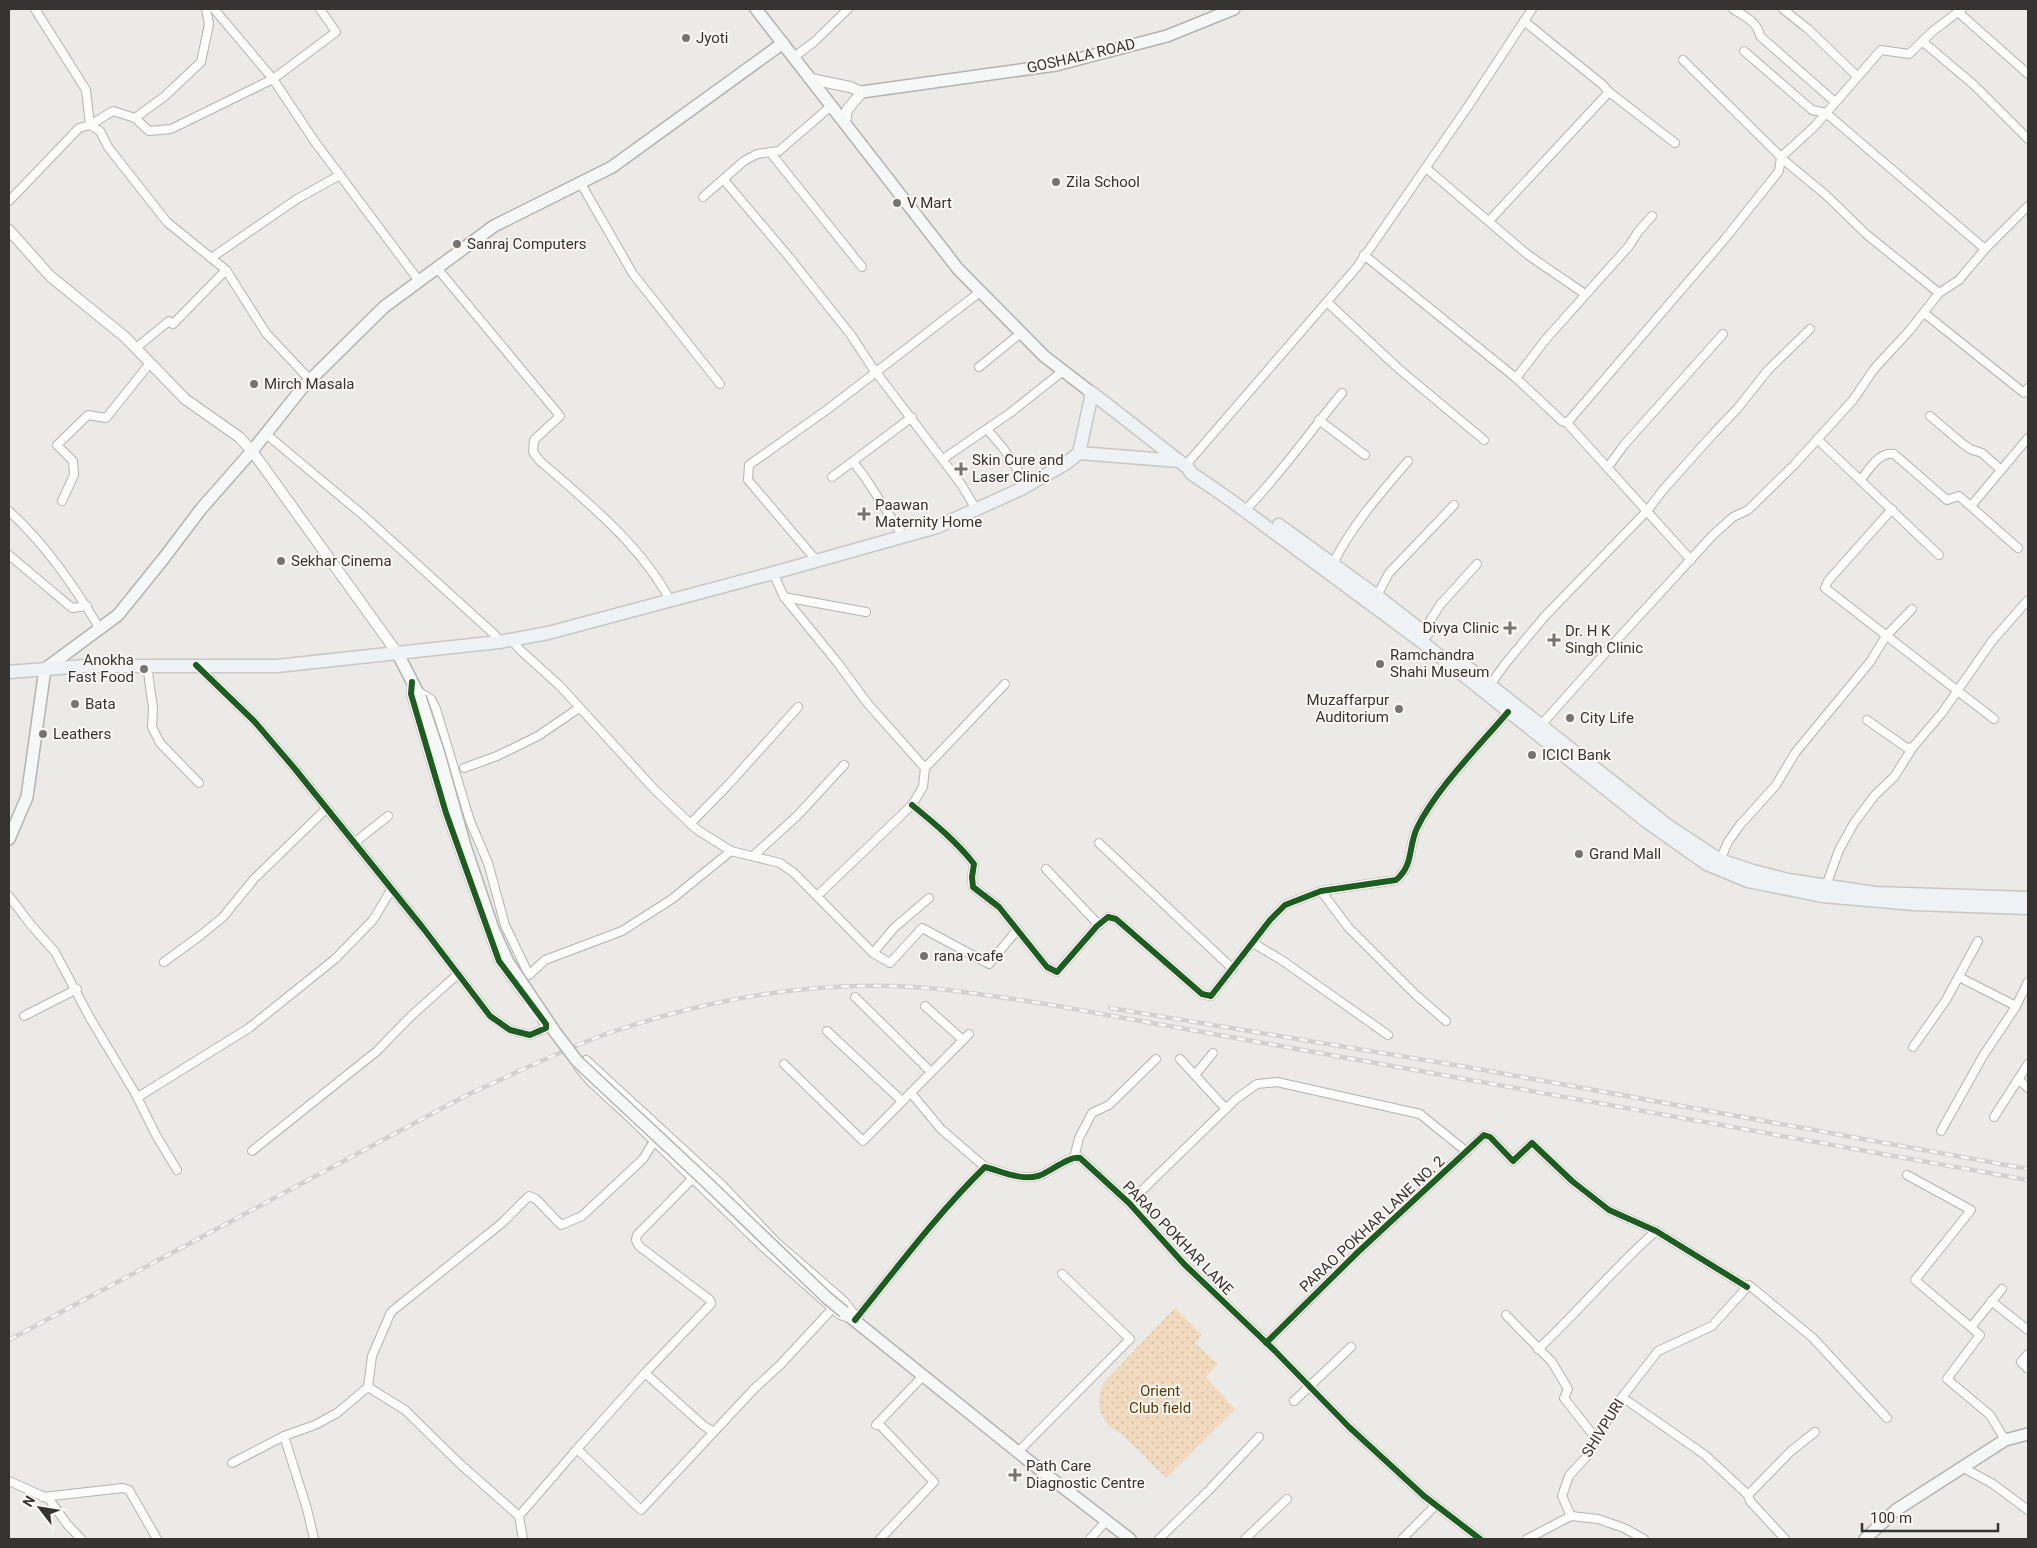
<svg xmlns="http://www.w3.org/2000/svg" width="2037" height="1548" font-family="Roboto,sans-serif">
<style>
.park{fill:url(#park-dots)}
.lines{fill:none;stroke-linecap:round;stroke-linejoin:round}
.minor-casing{stroke:#b4b3b1;stroke-width:10}
.tertiary-casing{stroke:#b4b3b1;stroke-width:12}
.secondary-casing{stroke:#b4b3b1;stroke-width:14}
.primary-casing{stroke:#c8c7c5;stroke-width:15}
.minor{stroke:#fcfcfb;stroke-width:8}
.tertiary{stroke:#fcfcfb;stroke-width:10}
.secondary{stroke:#f6f7f7;stroke-width:11}
.primary{stroke:#eff2f4;stroke-width:12}
.rail-casing{stroke:#d2d1d1;stroke-width:4.5}
.rail{stroke:#fcf7f3;stroke-width:2.5;stroke-dasharray:8;stroke-linecap:butt}
.secondary-bridge-casing{stroke:#b4b3b1;stroke-width:14;stroke-linecap:butt}
.secondary-bridge{stroke:#f6f7f7;stroke-width:11}
.cycleway-casing{stroke:#fcf7f3;stroke-width:9}
.cycleway{stroke:#1b5e20;stroke-width:6}
.poi-dot{fill:#767471;stroke:#fcf7f3;stroke-width:2}
.labels{text-anchor:middle;stroke-width:4;stroke-linejoin:round;paint-order:stroke}
.poi-label{font-size:15px;fill:#363432;stroke:#fcf7f3;text-anchor:start}
.street-label{font-size:15px;fill:#363432;stroke:#fcf7f3}
.park-label{font-size:15px;fill:#5c3905;stroke:#fcf7f3}
</style>
<defs>
<pattern id="park-dots" width="8" height="8" patternUnits="userSpaceOnUse" patternTransform="scale(1.25)"><rect width="8" height="8" fill="#f1d9bd"/><path d="M2 2h.1M6 6h.1" fill="none" stroke="#cfbba3" stroke-width="1.8" stroke-linecap="round"/></pattern>
</defs>
<rect width="100%" height="100%" fill="#eceae7"/>
<path class="park" d="M1175 1308 1202 1335 1195 1343 1218 1364 1206 1377 1235 1409 1166 1478 1122 1434C1099 1424 1094 1403 1104 1382Z"/>
<g class="lines">
<g class="minor-casing">
<g id="minor">
<polyline points="35,9 86,90 90,125 113,111 135,118 165,96 201,62 209,24 206,9"/>
<polyline points="214,9 273,79 315,142 419,281"/>
<path d="M1733 9C1744 16 1758 22 1760 36L1835 102"/>
<polyline points="1783,9 1808,29 1857,76"/>
<polyline points="1958,12 2028,74"/>
<polyline points="1524,21 1603,85 1609,92 1675,143"/>
<polyline points="1922,41 1974,85 2028,139"/>
<polyline points="1744,51 1812,110 1826,113 1985,249"/>
<polyline points="794,57 814,42 848,9"/>
<polyline points="1683,60 1786,162 1826,195 1866,234 1939,293 1959,280 1985,249 2028,206"/>
<polyline points="135,118 149,131 171,129 273,79 336,32 320,9"/>
<polyline points="770,152 862,267"/>
<polyline points="1426,168 1528,255 1585,294"/>
<polyline points="724,180 789,257 851,335 872,367 961,484 976,509"/>
<polyline points="580,182 633,274 720,384"/>
<polyline points="703,197 744,161 757,154 779,151 831,106"/>
<polyline points="9,201 79,128 90,125 100,131 108,147 167,222 226,270 266,333 310,380"/>
<polyline points="1489,221 1609,92"/>
<polyline points="1364,255 1516,378 1562,421 1567,423 1691,560"/>
<polyline points="211,258 297,199 340,175"/>
<path d="M437 268 560 416 534 440 533 452 540 461C587 502 640 544 670 600"/>
<polyline points="1327,302 1399,369 1484,440"/>
<polyline points="1924,313 2024,393 2028,388"/>
<polyline points="136,348 169,321 173,324 226,270"/>
<polyline points="979,367 1021,333"/>
<polyline points="1516,378 1546,339 1629,246 1638,232 1652,216"/>
<polyline points="1930,416 1963,444 1970,449 1982,453 2001,470"/>
<polyline points="1319,420 1365,455"/>
<polyline points="1567,423 1724,240 1779,171 1781,157 1814,127 1881,50 1909,54 1933,31 1962,9"/>
<polyline points="987,429 1003,448 1028,485"/>
<polyline points="266,434 363,515 495,635 499,642"/>
<polyline points="1817,439 1939,555"/>
<polyline points="943,459 1010,413 1063,371"/>
<polyline points="853,462 864,476 903,536"/>
<polyline points="1185,466 1357,267 1469,105 1532,9"/>
<polyline points="1608,467 1624,445 1723,334"/>
<polyline points="832,477 912,417"/>
<path d="M1861 479C1870 469 1879 451 1894 454L1947 500 1959 496 2018 548"/>
<polyline points="62,501 74,475 73,461 57,445 88,415 106,418 150,363"/>
<path d="M1250 505C1284 470 1311 430 1342 393"/>
<polyline points="1971,506 2028,438"/>
<polyline points="1892,509 1828,581 1825,588 1994,719"/>
<path d="M9 511C46 545 74 586 100 629"/>
<polyline points="9,555 72,608 87,606"/>
<polyline points="816,560 748,480 749,465 828,409 980,292"/>
<path d="M1333 564C1351 526 1381 493 1408 461"/>
<polyline points="773,573 784,597 837,662 868,704 925,768 923,787 912,805 817,896"/>
<polyline points="1377,596 1389,573 1454,505"/>
<polyline points="784,597 866,612"/>
<polyline points="1423,632 1440,605 1477,564"/>
<polyline points="512,639 518,648 560,686 654,789 696,829 731,851 780,863 794,873 873,953 890,963 922,928 989,964 1017,930"/>
<polyline points="147,665 153,708 152,727 160,743 199,783"/>
<polyline points="196,665 254,721 295,769 423,928 490,1016 510,1030 530,1035 546,1028 542,1020"/>
<polyline points="412,683 411,694 446,813 499,961 528,1000"/>
<polyline points="1490,685 1505,664 1545,616 1647,511 1663,490 1714,433 1737,409 1768,370 1810,329"/>
<polyline points="419,692 431,699 436,709 470,821 488,863 505,925 529,975 545,960 622,931 672,899 731,851"/>
<polyline points="1867,720 1907,748 1913,747 1942,713 1992,641 2028,600"/>
<polyline points="1541,725 1616,641 1713,535 1733,517 1748,510 1794,465 1853,400 1874,369 1910,330 1939,293"/>
<polyline points="464,768 497,756 538,736 579,708"/>
<polyline points="925,768 1005,684"/>
<path d="M912 805C934 823 957 842 974 864L972 877 973 887 999 907 1047 967 1057 972 1097 926 1108 917 1116 919 1202 994 1211 996 1270 920 1285 905 1321 891 1396 880C1414 865 1408 847 1417 828 1436 789 1479 746 1508 712"/>
<polyline points="690,824 729,784 798,707"/>
<polyline points="354,843 388,816"/>
<polyline points="1099,843 1233,969"/>
<polyline points="753,856 798,815 844,765"/>
<polyline points="1720,860 1728,842 1740,825 1776,785 1795,753 1870,662 1886,636 1912,609"/>
<polyline points="1046,869 1099,925"/>
<polyline points="1826,886 1839,850 1854,823 1875,795 1894,777 1913,747"/>
<polyline points="1321,891 1348,927 1416,995 1446,1021"/>
<polyline points="9,896 31,925 55,952 90,1018 135,1093 156,1135 177,1170"/>
<polyline points="1253,943 1283,961 1388,1035"/>
<polyline points="873,953 894,928 929,898"/>
<polyline points="164,962 201,935 223,917 254,879 326,809"/>
<polyline points="1959,977 2016,1006"/>
<polyline points="855,997 931,1072"/>
<polyline points="925,1006 963,1040"/>
<polyline points="24,1016 77,989"/>
<polyline points="827,1031 902,1101"/>
<polyline points="1913,1047 1946,1000 1978,941"/>
<polyline points="1180,1059 1226,1109"/>
<polygon points="586,1060 722,1185 776,1242 844,1301 854,1314 855,1320 840,1315 762,1246 628,1116 590,1081 578,1067"/>
<polyline points="784,1064 863,1141 969,1034"/>
<polyline points="1195,1075 1213,1053"/>
<polyline points="2018,1079 2028,1088"/>
<polyline points="911,1093 941,1129 985,1167"/>
<polyline points="138,1097 249,1028 335,959 373,920 391,890"/>
<polyline points="1994,1117 2028,1064"/>
<polyline points="1941,1131 1983,1056 2015,1008 2028,982"/>
<polyline points="252,1151 377,1051 410,1017 458,974"/>
<polyline points="1074,1158 1079,1138 1092,1113 1109,1105 1156,1059"/>
<polyline points="703,1168 637,1235 636,1240 639,1246 710,1300 711,1304 645,1373 577,1449 641,1510 753,1390 781,1364 832,1309"/>
<polyline points="1907,1175 1971,1210 1915,1280 1980,1335 1947,1379 1990,1415 2005,1440"/>
<polyline points="1129,1203 1236,1099 1257,1084 1277,1082 1420,1114 1467,1152"/>
<polyline points="1991,1301 2028,1330"/>
<polyline points="1506,1315 1552,1362 1568,1389 1564,1398 1597,1440"/>
<path d="M855 1320C897 1268 937 1214 985 1167 1001 1171 1021 1181 1038 1176 1051 1172 1067 1156 1080 1158L1129 1203 1184 1264 1275 1351 1349 1427 1424 1496 1480 1539"/>
<polyline points="1971,1327 2002,1289"/>
<polyline points="1266,1343 1358,1252 1484,1135 1490,1137 1513,1161 1532,1143 1572,1181 1609,1210 1656,1231 1747,1287"/>
<path d="M1538 1349C1579 1311 1614 1268 1656 1231"/>
<polyline points="2028,1354 2021,1362 2028,1369"/>
<polyline points="645,1373 704,1426 714,1432"/>
<polyline points="368,1387 405,1410 459,1463 519,1516 523,1539"/>
<polyline points="1622,1397 1705,1455 1748,1495 1750,1501 1785,1539"/>
<polyline points="1294,1401 1351,1347"/>
<polyline points="878,1423 934,1482 880,1539"/>
<polyline points="876,1425 923,1376"/>
<polyline points="284,1436 307,1509 314,1539"/>
<polyline points="1018,1452 1130,1339 1062,1274"/>
<polyline points="232,1463 284,1436 315,1425 337,1413 368,1387 372,1356 391,1312 502,1223 529,1196 536,1199 561,1225 582,1216 643,1159 656,1138"/>
<polyline points="1962,1467 1993,1484 2028,1510"/>
<polyline points="9,1481 49,1499 67,1524 81,1539"/>
<polyline points="1748,1495 1791,1451 1815,1432"/>
<polyline points="43,1497 123,1488 129,1490 157,1539"/>
<polyline points="519,1516 577,1449"/>
<polyline points="1571,1516 1562,1496 1569,1476 1586,1457 1616,1405 1658,1351 1712,1326 1749,1285 1813,1338 1887,1418"/>
<polyline points="1090,1539 1106,1521"/>
<polyline points="1159,1539 1209,1490 1259,1437"/>
<polyline points="1245,1539 1287,1499"/>
<polyline points="1402,1539 1436,1505"/>
<polyline points="1527,1539 1571,1516 1598,1519 1624,1528 1644,1539"/>
</g>
</g>
<g class="tertiary-casing">
<g id="tertiary">
<polyline points="811,79 850,87 862,92 847,110 845,123"/>
<polyline points="9,230 50,276 125,337 185,399 239,437 252,451 398,654"/>
</g>
</g>
<g class="secondary-casing">
<g id="secondary">
<polyline points="756,9 958,269 1044,356 1092,393"/>
<polyline points="862,92 1056,65 1167,36 1234,9"/>
<polyline points="398,654 420,697"/>
<polyline points="9,839 27,797 45,669 118,615 164,558 201,509 252,451 303,387 384,307 494,226 612,167 783,43"/>
<polyline points="844,1312 1039,1469 1130,1539"/>
<polyline points="1865,1539 1896,1510 2005,1440 2028,1434"/>
</g>
</g>
<g class="primary-casing">
<g id="primary">
<polyline points="1079,453 1179,461"/>
<polyline points="1279,525 1377,596 1426,634"/>
<polyline points="1457,659 1667,825 1720,860 1753,871 1788,880 1875,893 2028,898"/>
<polyline points="9,672 84,666 277,666 499,642 548,633 773,573 937,527 1021,489 1065,464 1079,453 1092,393 1188,468 1191,473 1229,499 1422,642 1646,821 1707,864 1748,881 1823,896 1914,904 2028,908"/>
</g>
</g>
<use href="#minor" class="minor"/>
<use href="#tertiary" class="tertiary"/>
<use href="#secondary" class="secondary"/>
<use href="#primary" class="primary"/>
<g class="rail-casing">
<g id="rail">
<polyline points="1110,1008 1467,1067 2028,1169"/>
<path d="M9 1340 467 1095C514 1074 561 1050 609 1033 699 1002 793 984 888 986 941 987 993 996 1046 1004L2028 1180"/>
</g>
</g>
<use href="#rail" class="rail"/>
<g class="secondary-bridge-casing">
<polyline id="secondary-bridge" points="420,697 439,754 465,846 493,929 508,962 555,1032 577,1061 594,1077 700,1176 826,1297 844,1312"/>
</g>
<use href="#secondary-bridge" class="secondary-bridge"/>
<g class="cycleway-casing">
<g id="cycleway">
<polyline points="196,665 254,721 295,769 423,928 490,1016 510,1030 530,1035 546,1028 546,1024 499,961 446,813 411,694 412,682"/>
<path d="M912 805C934 823 957 842 974 864L972 877 973 887 999 907 1047 967 1057 972 1097 926 1108 917 1116 919 1202 994 1211 996 1270 920 1285 905 1321 891 1396 880C1414 865 1408 847 1417 828 1436 789 1479 746 1508 712"/>
<path d="M855 1320C897 1268 937 1214 985 1167 1001 1171 1021 1181 1038 1176 1051 1172 1067 1156 1080 1158L1129 1203 1184 1264 1275 1351 1349 1427 1424 1496 1480 1539"/>
<polyline points="1266,1343 1358,1252 1484,1135 1490,1137 1513,1161 1532,1143 1572,1181 1609,1210 1656,1231 1747,1287"/>
</g>
</g>
<use href="#cycleway" class="cycleway"/>
</g>
<g class="poi-dot">
<circle cx="686" cy="38" r="5"/>
<circle cx="1056" cy="182" r="5"/>
<circle cx="897" cy="203" r="5"/>
<circle cx="457" cy="244" r="5"/>
<circle cx="254" cy="384" r="5"/>
<path d="M958.5 461.5h5v5h5v5h-5v5h-5v-5h-5v-5h5z"/>
<path d="M861.5 506.5h5v5h5v5h-5v5h-5v-5h-5v-5h5z"/>
<circle cx="281" cy="561" r="5"/>
<path d="M1507.5 620.5h5v5h5v5h-5v5h-5v-5h-5v-5h5z"/>
<path d="M1551.5 632.5h5v5h5v5h-5v5h-5v-5h-5v-5h5z"/>
<circle cx="1380" cy="664" r="5"/>
<circle cx="144" cy="669" r="5"/>
<circle cx="75" cy="704" r="5"/>
<circle cx="1399" cy="709" r="5"/>
<circle cx="1570" cy="718" r="5"/>
<circle cx="43" cy="734" r="5"/>
<circle cx="1532" cy="755" r="5"/>
<circle cx="1579" cy="854" r="5"/>
<circle cx="924" cy="956" r="5"/>
<path d="M1012.5 1467.5h5v5h5v5h-5v5h-5v-5h-5v-5h5z"/>
</g>
<g class="labels">
<g class="poi-label">
<text x="696" y="43">Jyoti</text>
<text x="1066" y="187">Zila School</text>
<text x="907" y="208">V Mart</text>
<text x="467" y="249">Sanraj Computers</text>
<text x="264" y="389">Mirch Masala</text>
<text x="972" y="465">Skin Cure and<tspan x="972" dy="17">Laser Clinic</tspan></text>
<text x="875" y="510">Paawan<tspan x="875" dy="17">Maternity Home</tspan></text>
<text x="291" y="566">Sekhar Cinema</text>
<text x="1499" y="633" text-anchor="end">Divya Clinic</text>
<text x="1565" y="636">Dr. H K<tspan x="1565" dy="17">Singh Clinic</tspan></text>
<text x="1390" y="660">Ramchandra<tspan x="1390" dy="17">Shahi Museum</tspan></text>
<text x="134" y="665" text-anchor="end">Anokha<tspan x="134" dy="17">Fast Food</tspan></text>
<text x="1389" y="705" text-anchor="end">Muzaffarpur<tspan x="1389" dy="17">Auditorium</tspan></text>
<text x="85" y="709">Bata</text>
<text x="1580" y="723">City Life</text>
<text x="53" y="739">Leathers</text>
<text x="1542" y="760">ICICI Bank</text>
<text x="1589" y="859">Grand Mall</text>
<text x="934" y="961">rana vcafe</text>
<text x="1026" y="1471">Path Care<tspan x="1026" dy="17">Diagnostic Centre</tspan></text>
</g>
<g class="street-label">
<text transform="translate(1081 56) rotate(-13)" y="5">GOSHALA ROAD</text>
<text transform="translate(1372 1224) rotate(-43)" y="5">PARAO POKHAR LANE NO. 2</text>
<text transform="translate(1178 1238) rotate(46)" y="5">PARAO POKHAR LANE</text>
<text transform="translate(1603 1428) rotate(-58)" y="5">SHIVPURI</text>
</g>
<g class="park-label">
<text x="1160" y="1396">Orient<tspan x="1160" dy="17">Club field</tspan></text>
</g>
</g>
<rect width="2037" height="1548" fill="none" stroke="#363432" stroke-width="20"/>
<g transform="translate(40 1508) rotate(301)" stroke="#fcf7f3" stroke-width="4" paint-order="stroke">
<path d="M0-4L9 19L0 12L-9 19Z" fill="#363432"/>
<text y="-8" font-size="14" font-weight="bold" text-anchor="middle" fill="#363432">N</text>
</g>
<path d="M1862 1523v8h136v-8" fill="none" stroke="#363432" stroke-width="2.5"/>
<text x="1870" y="1523" font-size="15" fill="#363432" stroke="#fcf7f3" stroke-width="4" paint-order="stroke">100 m</text>
</svg>
